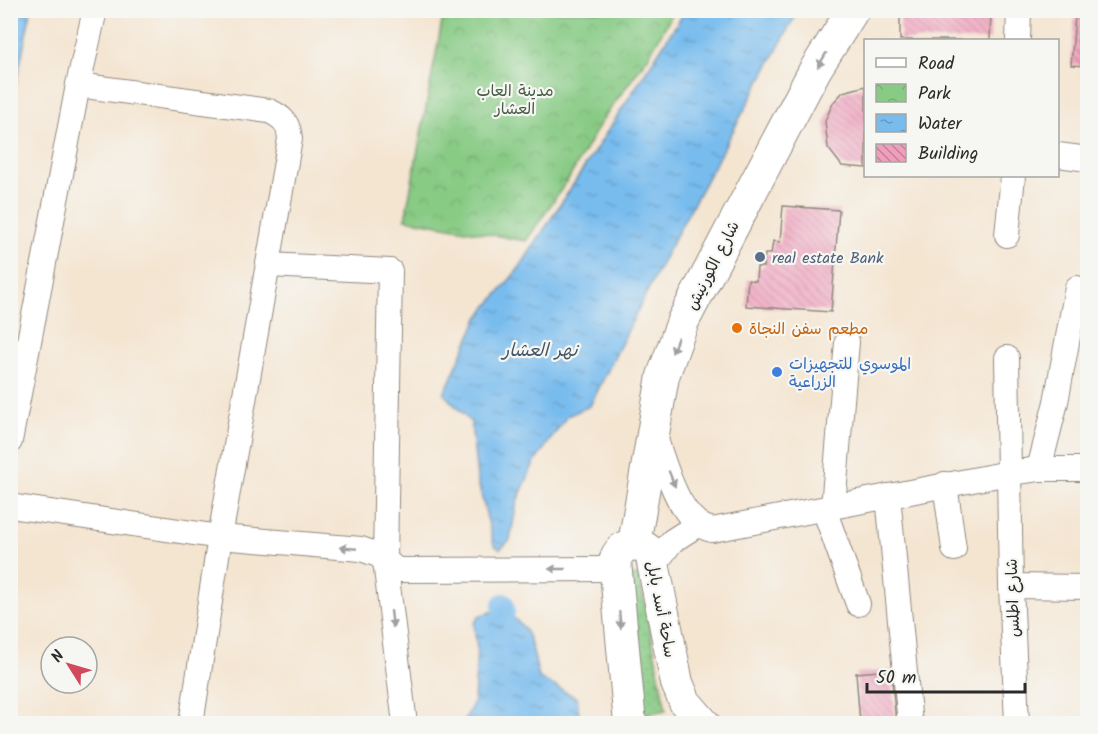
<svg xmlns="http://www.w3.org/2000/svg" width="1098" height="734" font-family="Kalam,'Playpen Sans Arabic',sans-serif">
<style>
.grass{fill:url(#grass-dots);stroke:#5a7b58;stroke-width:1.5}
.park{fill:url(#park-crowns);stroke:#5a7b58;stroke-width:1.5}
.water{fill:url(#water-ripples);stroke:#52748c;stroke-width:1.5}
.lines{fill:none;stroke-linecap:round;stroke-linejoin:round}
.canal{stroke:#78bcee;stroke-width:22}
.building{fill:url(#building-back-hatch)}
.minor-casing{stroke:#90887e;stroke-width:26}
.major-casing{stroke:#90887e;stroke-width:34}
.minor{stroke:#fff;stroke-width:24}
.major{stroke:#fff;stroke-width:32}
.oneway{fill:#a0a0a0}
.service-dot{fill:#5c6f8a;stroke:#f6f6f2;stroke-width:2}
.food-dot{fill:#e8710a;stroke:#f6f6f2;stroke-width:2}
.shop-dot{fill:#3f7fe0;stroke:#f6f6f2;stroke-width:2}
.labels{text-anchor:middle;stroke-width:4.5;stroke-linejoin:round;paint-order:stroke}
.park-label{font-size:16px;fill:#475b46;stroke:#f6f6f2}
.service-label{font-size:16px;fill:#4e5e75;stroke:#f6f6f2;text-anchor:start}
.street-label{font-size:16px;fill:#2b2b2b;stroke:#f6f6f2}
.food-label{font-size:16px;fill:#c56008;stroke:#f6f6f2;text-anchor:start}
.shop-label{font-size:16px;fill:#366cbe;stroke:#f6f6f2;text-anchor:start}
.water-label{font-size:18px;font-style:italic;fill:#425666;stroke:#f6f6f2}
</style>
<defs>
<pattern id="grass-dots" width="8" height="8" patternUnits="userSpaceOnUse" patternTransform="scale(1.5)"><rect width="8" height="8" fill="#88cb85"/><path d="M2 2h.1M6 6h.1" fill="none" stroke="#76ae73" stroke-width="1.8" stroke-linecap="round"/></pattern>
<pattern id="park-crowns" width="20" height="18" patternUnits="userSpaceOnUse" patternTransform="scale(1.5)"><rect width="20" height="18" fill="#88cb85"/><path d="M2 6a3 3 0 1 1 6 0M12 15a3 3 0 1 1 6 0" fill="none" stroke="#76ae73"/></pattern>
<pattern id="water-ripples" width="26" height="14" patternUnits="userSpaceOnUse" patternTransform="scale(1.5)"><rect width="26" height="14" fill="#78bcee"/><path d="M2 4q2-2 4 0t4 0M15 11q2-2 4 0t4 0" fill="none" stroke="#6399c1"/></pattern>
<pattern id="building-back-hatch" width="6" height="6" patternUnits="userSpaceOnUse" patternTransform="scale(1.5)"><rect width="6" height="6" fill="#f19ebc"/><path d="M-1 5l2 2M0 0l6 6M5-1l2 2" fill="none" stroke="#c38199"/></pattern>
</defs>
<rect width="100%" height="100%" fill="#f6f6f2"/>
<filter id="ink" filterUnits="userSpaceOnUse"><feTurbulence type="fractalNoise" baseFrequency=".0167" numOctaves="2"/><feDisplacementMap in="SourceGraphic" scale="12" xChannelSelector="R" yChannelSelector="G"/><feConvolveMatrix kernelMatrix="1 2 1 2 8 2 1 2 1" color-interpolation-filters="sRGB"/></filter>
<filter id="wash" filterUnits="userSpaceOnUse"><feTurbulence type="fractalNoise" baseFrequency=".008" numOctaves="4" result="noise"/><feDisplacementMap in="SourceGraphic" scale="24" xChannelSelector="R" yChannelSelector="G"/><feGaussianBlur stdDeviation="1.35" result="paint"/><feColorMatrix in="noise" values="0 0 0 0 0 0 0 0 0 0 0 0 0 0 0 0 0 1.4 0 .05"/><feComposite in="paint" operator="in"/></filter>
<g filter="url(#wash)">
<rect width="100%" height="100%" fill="#f4e5d1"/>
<polygon class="grass" points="639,575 666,710 642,715 630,576"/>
<polygon class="park" points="444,11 674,11 648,57 603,119 569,178 526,241 405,219"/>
<g class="water">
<polygon points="11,10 31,11 11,108 10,11"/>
<polygon points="685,11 798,11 665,256 590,406 567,416 534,463 517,502 510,540 500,549 494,545 477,478 471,422 444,394 478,318 520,267"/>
<path d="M491 612C531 614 531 646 539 678L577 698 580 723H463L474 702 477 649 474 624 479 616Z"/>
</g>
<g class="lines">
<polyline class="canal" points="503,604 504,613"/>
</g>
<g id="blocks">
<g class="building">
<polygon points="903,10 991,10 990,40 900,40 900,18"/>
<polygon points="1075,16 1088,17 1088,66 1071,65"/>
<polygon points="866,86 866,168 842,166 828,148 825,121 833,103 843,92"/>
<polygon points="783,206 839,210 831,312 746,306 748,280 756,281 757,267 763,267 765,254 771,254 773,241 780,242"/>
<polygon points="891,670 896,723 860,723 856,673"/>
</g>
</g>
</g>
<g filter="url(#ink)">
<use href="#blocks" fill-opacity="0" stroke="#90887e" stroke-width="1.5"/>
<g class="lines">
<g class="minor-casing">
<g id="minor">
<polyline points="1018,40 1019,10"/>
<path d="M78 85 269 111C283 117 289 124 290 139L220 537 191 724"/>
<polyline points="1058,155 1088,159"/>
<polyline points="1007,235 1013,176"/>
<polyline points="268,265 390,271 385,561 405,724"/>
<polyline points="1007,358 1011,586 1017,724"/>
<path d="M653 432C665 462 677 522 712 530L1009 473 1039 469H1088"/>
<polyline points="10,441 78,85 95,10"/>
<polyline points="1039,469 1056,402 1077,288"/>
<polyline points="945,484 954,549"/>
<polyline points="888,496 910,724"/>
<polyline points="10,506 220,537 361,549 378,555 397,570 615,569"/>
<polyline points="833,507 847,342"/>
<polyline points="824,509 858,604"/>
<polyline points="654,565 672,541 697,525"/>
<polyline points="1011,586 1088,587"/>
</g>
</g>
<g class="major-casing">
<g id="major">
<polyline points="634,544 663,376 683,321 815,70 853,10"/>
<path d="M630 724 615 561C620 543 638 539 651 553L677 683 685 702 704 724"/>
</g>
</g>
<use href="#minor" class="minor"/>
<use href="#major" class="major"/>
</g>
<defs><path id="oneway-solid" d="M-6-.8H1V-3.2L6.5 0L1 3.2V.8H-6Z" transform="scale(1.5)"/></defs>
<g class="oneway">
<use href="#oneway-solid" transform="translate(822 60) rotate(121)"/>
<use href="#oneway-solid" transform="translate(675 345) rotate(110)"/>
<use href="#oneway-solid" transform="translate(672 479) rotate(68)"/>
<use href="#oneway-solid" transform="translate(348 548) rotate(-175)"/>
<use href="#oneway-solid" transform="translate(557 569) rotate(180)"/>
<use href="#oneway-solid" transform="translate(392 619) rotate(83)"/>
<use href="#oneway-solid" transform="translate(620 620) rotate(85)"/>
</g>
</g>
<circle class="service-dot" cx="760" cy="257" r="6"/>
<circle class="food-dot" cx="737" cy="328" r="6"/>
<circle class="shop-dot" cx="777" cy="372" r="6"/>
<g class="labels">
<g class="park-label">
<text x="515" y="96">مدينة العاب<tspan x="515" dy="18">العشار</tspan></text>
</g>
<g class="service-label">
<text x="772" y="263">real estate Bank</text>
</g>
<g class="street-label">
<text transform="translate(712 265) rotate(-63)" y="6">شارع الكورنيش</text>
<text transform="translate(1012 598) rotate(-92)" y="6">شارع اطلس</text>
<text transform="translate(662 609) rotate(79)" y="6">ساحة أسد بابل</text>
</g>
<g class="food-label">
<text x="749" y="334">مطعم سفن النجاة</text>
</g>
<g class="shop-label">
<text x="789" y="369">الموسوي للتجهيزات<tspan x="789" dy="18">الزراعية</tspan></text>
</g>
<g class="water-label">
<text x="540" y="356">نهر العشار</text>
</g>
</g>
<rect width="1098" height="734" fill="none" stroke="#f6f6f2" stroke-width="36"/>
<rect x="864" y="39" width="195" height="138" fill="#f6f6f2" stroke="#a5a5a2" stroke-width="1.5"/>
<rect x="876" y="58" width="30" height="9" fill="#ffffff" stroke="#a5a5a2" stroke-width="1.5"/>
<text x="918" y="69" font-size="18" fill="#2b2b2b">Road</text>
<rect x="876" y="84" width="30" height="18" fill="url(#park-crowns)" stroke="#a5a5a2" stroke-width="1.5"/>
<text x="918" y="99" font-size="18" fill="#2b2b2b">Park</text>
<rect x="876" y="114" width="30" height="18" fill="url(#water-ripples)" stroke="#a5a5a2" stroke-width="1.5"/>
<text x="918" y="129" font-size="18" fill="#2b2b2b">Water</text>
<rect x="876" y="144" width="30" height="18" fill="url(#building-back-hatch)" stroke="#a5a5a2" stroke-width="1.5"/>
<text x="918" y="159" font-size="18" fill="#2b2b2b">Building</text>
<g transform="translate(69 665) rotate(307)"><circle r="28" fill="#f6f6f2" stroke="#a5a5a2" stroke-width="1.5"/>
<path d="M0-4.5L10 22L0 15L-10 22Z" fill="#d1495b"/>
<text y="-9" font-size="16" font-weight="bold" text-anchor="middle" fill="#2b2b2b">N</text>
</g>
<path d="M867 683v9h158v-9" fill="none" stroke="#2b2b2b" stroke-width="3"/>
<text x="876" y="683" font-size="18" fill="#2b2b2b" stroke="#f6f6f2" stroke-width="4.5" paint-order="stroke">50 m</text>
</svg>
